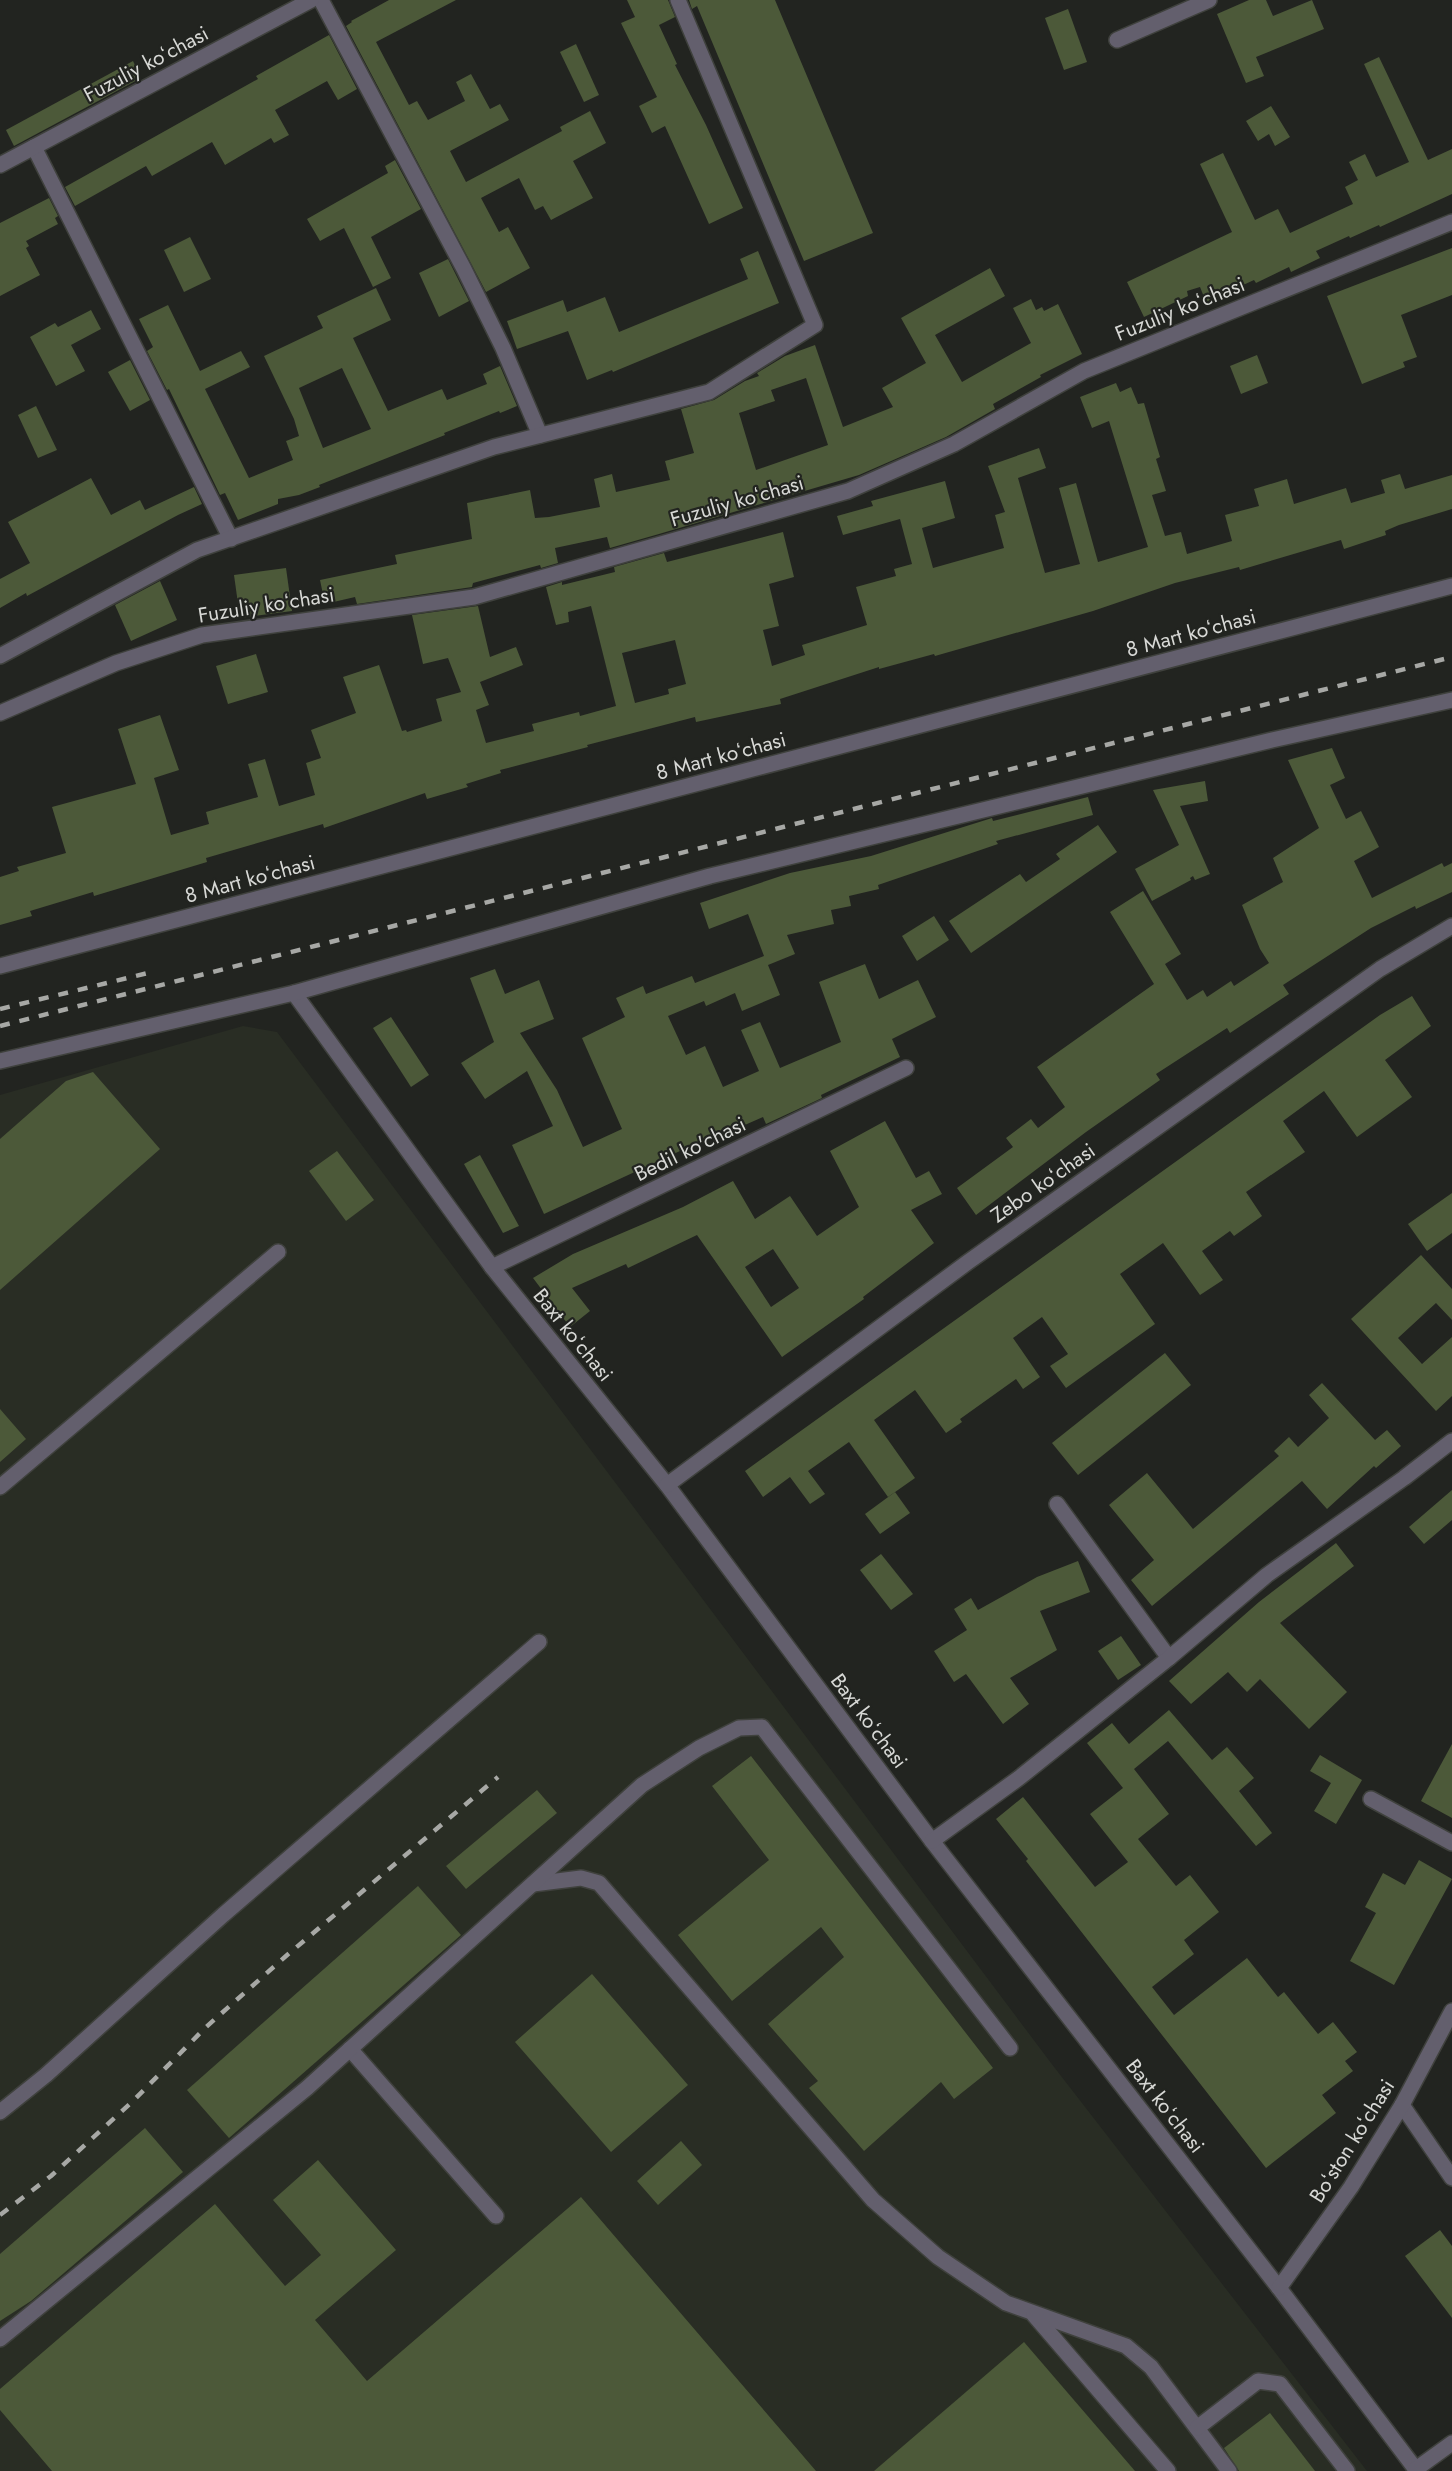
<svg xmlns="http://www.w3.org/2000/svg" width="1452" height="2471" font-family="Jost,sans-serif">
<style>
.built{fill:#292d24}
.building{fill:#4c5939;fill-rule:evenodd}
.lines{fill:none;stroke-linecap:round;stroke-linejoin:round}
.minor-casing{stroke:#3f413d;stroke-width:18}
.minor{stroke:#635f6d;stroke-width:15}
.rail{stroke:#a7a8a5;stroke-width:4.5;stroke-dasharray:10 10;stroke-linecap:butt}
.labels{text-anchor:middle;stroke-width:4.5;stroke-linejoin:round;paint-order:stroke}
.street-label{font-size:21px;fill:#d7d8d5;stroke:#222420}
</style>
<rect width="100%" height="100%" fill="#222420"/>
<polygon class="built" points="243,1026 277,1032 1051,2063 1367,2471 0,2471 0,1095"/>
<g class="building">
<polygon points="389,0 456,0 376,42 409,105 417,101 428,120 465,101 456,82 471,74 490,109 500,104 509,120 450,151 466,182 562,131 560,127 590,111 606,143 573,161 593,198 551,220 543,206 535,210 519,178 481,198 499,232 508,227 530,268 486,292 346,26 352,22 351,21"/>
<polygon points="627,0 668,0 675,17 659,25 677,64 675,65 706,125 743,208 709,224 665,126 652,133 639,106 657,97 621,23 635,17"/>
<polygon points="689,0 775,0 873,233 804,261 697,6 692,9"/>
<polygon points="1249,0 1266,0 1273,16 1312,0 1324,29 1256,57 1264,76 1246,83 1217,14"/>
<polygon points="1068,9 1087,62 1064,70 1045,18"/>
<polygon points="329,35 357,89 338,100 327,81 275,110 289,135 274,143 271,138 225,165 212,142 152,176 146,166 75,206 65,187 258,79 256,76"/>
<polygon points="576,44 599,95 584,102 560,52"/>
<polygon points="1379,57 1428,160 1452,149 1452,194 1380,227 1379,225 1350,238 1349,236 1316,251 1320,258 1291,272 1289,267 1256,283 1254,280 1206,302 1200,287 1187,291 1188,296 1144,317 1127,282 1232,232 1200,164 1223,153 1255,220 1278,209 1290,233 1353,204 1345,187 1358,180 1349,162 1365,154 1376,177 1409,162 1364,64"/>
<polygon points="133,61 141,78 14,146 6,130"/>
<polygon points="1271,106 1290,137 1275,146 1269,134 1258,141 1246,121"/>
<polygon points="395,160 421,209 371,237 391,278 373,287 344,228 320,241 307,219 388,173 385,166"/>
<polygon points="49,198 58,216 55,218 58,224 26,241 29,246 26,248 40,275 0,296 0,223"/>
<polygon points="190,237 211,279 184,292 164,250"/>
<polygon points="1452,248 1452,295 1401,315 1417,357 1403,362 1405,367 1362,384 1327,296"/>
<polygon points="758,251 779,303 613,372 612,370 587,380 568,331 517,349 507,321 563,300 567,312 605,297 619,332 748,279 740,259"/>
<polygon points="448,259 469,301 439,317 419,273"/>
<path d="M990 268 1005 296 935 335 962 382 1031 343 1013 308 1031 299 1036 310 1042 307 1044 311 1058 304 1082 354 1040 375 1041 377 993 404 995 409 946 437 859 475 659 534 610 548 607 537 555 548 558 563 541 568 540 565 473 583 472 587 357 604 355 597 325 604 320 580 397 564 395 555 472 539 467 503 530 490 535 518 549 517 600 507 594 479 612 474 616 492 670 480 665 461 694 453 681 409 714 400 745 381 759 376 757 373 785 356 815 345 843 427 893 407 882 388 926 363 901 318ZM806 378 828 445 756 470 739 413 775 401 771 390Z"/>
<path d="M376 288 391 320 353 338 388 411 442 389 447 400 487 384 483 374 500 366 517 406 500 413 499 411 444 433 445 435 319 485 320 487 299 495 278 499V504L238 520 225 493 220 495 169 389 167 390 147 351 153 347 139 319 168 305 200 371 241 351 250 367 205 389 249 478 293 460 286 441 299 436 294 419 264 356 323 328 317 316ZM342 368 371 429 323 448 299 388Z"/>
<polygon points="91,310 101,329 71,345 85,371 56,386 30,337 55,323 58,327"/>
<polygon points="1257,355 1268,383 1241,394 1230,366"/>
<polygon points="130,360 150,400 130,411 108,372"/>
<path d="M1116 383 1120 392 1131 387 1138 404 1144 403 1160 457 1156 459 1166 491 1152 495 1165 536 1181 532 1187 554 1232 541 1225 515 1259 506 1254 489 1287 479 1294 504 1346 488 1351 503 1385 493 1381 480 1400 474 1405 489 1452 475V509L1399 525 1385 531 1386 535 1344 549 1341 540 1240 570 1239 567 1175 583 1093 611 935 656 934 654 879 669V667L780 699 781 704 696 722 695 717 587 745 588 747 500 770 501 773 466 784 468 787 427 799 425 793 324 828 323 824 206 858 207 862 94 896 93 892 30 911 32 916 0 925V877L19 871 17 867 66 853 52 807 136 784 118 729 160 715 179 770 154 778 171 835 209 824 206 812 258 797 248 764 265 759 279 806 315 795 306 763 321 758 311 730 356 713 343 677 379 665 402 731 406 730 407 732 442 721 436 699 461 692 448 658 423 664 412 615 478 606 490 657 516 647 523 665 480 682 489 705 476 710 486 743 534 731 532 724 579 712 580 716 616 706 591 606 568 612 569 622 556 625 546 587 562 582V585L615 572 614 567 664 553 667 562 783 532 794 577 769 584 779 626 763 630 772 666 805 655 802 645 867 625 856 587 896 576 894 569 912 564 900 519 843 535 837 516 873 506 871 501 945 481 955 518 922 528 933 568 1004 548 995 515 1005 512 988 466 1039 448 1046 468 1018 478 1045 573 1080 564 1059 488 1076 483 1098 562 1148 547 1109 421 1092 428 1080 397ZM675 640 686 684 668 689 669 694 635 703 622 653Z"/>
<polygon points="36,406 57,450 38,458 18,415"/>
<polygon points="91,478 111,515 140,500 145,510 194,487 202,504 178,515 27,596 26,593 0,608 0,579 30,563 8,522"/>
<polygon points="286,568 292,611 240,618 234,575"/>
<polygon points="160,581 177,620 131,641 115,605"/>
<polygon points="256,654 268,692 228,704 216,666"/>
<polygon points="1332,748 1345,778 1330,785 1346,819 1361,811 1379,847 1354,861 1372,898 1442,863 1444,867 1452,863 1452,892 1416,909 1415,906 1371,928 1283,985 1289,994 1230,1033 1227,1028 1156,1074 1160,1080 1086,1132 976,1215 957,1188 1013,1147 1006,1138 1031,1119 1038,1128 1065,1107 1037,1067 1154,984 1110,912 1143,891 1181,954 1165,964 1187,1000 1203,990 1207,997 1231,981 1234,986 1269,963 1260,949 1242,905 1283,882 1273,858 1319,828 1288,760"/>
<polygon points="1205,781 1208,801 1180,806 1210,874 1195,880 1193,876 1190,878 1191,880 1152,901 1135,869 1179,845 1153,790"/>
<polygon points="1088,797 1093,815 996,841 998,844 878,885 879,889 849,896 851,906 831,910 834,924 787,935 795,954 768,965 780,995 742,1011 735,993 706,1006 704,1001 668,1016 686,1055 705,1046 723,1087 759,1071 741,1030 760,1022 780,1068 841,1042 819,982 865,964 879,999 918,980 936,1017 892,1039 900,1057 821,1095 822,1098 766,1124 763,1117 722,1135 721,1132 544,1214 512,1145 553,1126 527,1071 485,1099 461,1063 494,1042 470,978 495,969 505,994 539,980 554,1019 520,1033 557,1090 583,1147 622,1129 582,1038 625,1017 616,998 643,986 646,994 692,976 695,983 764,956 748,914 709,929 700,903 790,873 871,856 992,818 993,821"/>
<polygon points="1098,825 1117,852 971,953 949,921 1020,874 1026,882 1060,859 1056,854"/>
<polygon points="934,916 949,940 917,961 902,936"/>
<polygon points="1412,996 1431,1026 1385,1060 1412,1097 1357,1137 1324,1091 1283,1121 1305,1152 1246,1192 1262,1216 1234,1236 1230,1231 1202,1251 1223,1280 1200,1295 1163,1243 1120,1274 1155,1324 1066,1388 1050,1366 1068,1354 1042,1317 1013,1338 1040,1377 1023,1389 1016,1379 960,1419 962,1422 946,1433 915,1390 874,1420 915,1478 888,1497 849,1442 808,1471 825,1494 810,1504 790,1477 763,1497 745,1471 1380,1015"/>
<polygon points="391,1017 429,1075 411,1087 373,1028"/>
<polygon points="93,1072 160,1149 0,1290 0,1139 66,1081"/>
<path d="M885 1121 916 1178 929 1171 942 1194 911 1210 934 1243 863 1297 864 1299 782 1357 697 1235 628 1268 626 1264 572 1288 590 1311 570 1327 533 1278 573 1254 683 1207 733 1181 755 1219 790 1196 817 1236 859 1207 830 1151ZM773 1249 799 1288 771 1307 745 1267Z"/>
<polygon points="337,1151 374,1200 346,1221 309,1171"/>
<polygon points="480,1155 519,1226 503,1233 464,1164"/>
<polygon points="1452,1193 1452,1233 1427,1251 1408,1224"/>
<polygon points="1421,1255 1452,1289 1452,1320 1436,1303 1398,1338 1422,1364 1452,1337 1452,1396 1436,1411 1351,1319"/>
<polygon points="1165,1353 1191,1385 1078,1475 1052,1443"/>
<polygon points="1322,1383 1375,1440 1387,1430 1401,1446 1376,1468 1374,1466 1327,1509 1302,1481 1152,1606 1131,1580 1154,1560 1109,1505 1147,1473 1193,1529 1279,1456 1274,1451 1289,1437 1298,1447 1329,1418 1309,1395"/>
<polygon points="0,1409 26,1439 0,1462"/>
<polygon points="1452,1490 1452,1520 1424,1544 1409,1527"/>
<polygon points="895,1492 910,1513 880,1534 865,1514"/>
<polygon points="1336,1543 1354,1566 1280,1623 1347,1692 1309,1729 1260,1679 1247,1692 1228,1672 1191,1704 1169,1681 1259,1602"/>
<polygon points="881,1554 913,1594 891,1610 860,1570"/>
<polygon points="1078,1561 1090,1592 1040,1611 1057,1650 1010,1678 1029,1704 1003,1724 966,1674 954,1682 934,1651 967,1630 954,1609 971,1598 978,1610 1037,1577"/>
<polygon points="1121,1636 1141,1665 1118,1680 1098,1651"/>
<polygon points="1169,1710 1212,1760 1227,1747 1254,1778 1239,1791 1272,1833 1256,1846 1168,1741 1134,1769 1169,1814 1138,1839 1176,1886 1190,1875 1219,1912 1184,1940 1194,1954 1152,1987 1174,2015 1247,1958 1278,1997 1284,1992 1318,2034 1333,2022 1357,2052 1345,2061 1353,2071 1322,2095 1336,2113 1266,2168 1026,1861 1028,1859 996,1819 1023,1797 1095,1887 1128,1862 1090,1814 1123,1788 1087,1743 1112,1723 1129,1744"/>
<polygon points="1452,1744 1452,1818 1421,1801"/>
<polygon points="1320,1755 1362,1780 1336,1824 1314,1811 1331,1783 1310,1771"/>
<polygon points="751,1756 993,2068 954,2099 941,2082 864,2151 809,2088 818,2081 768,2024 844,1957 821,1927 732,2001 678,1935 769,1860 712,1786"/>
<polygon points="537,1790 557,1813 466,1889 446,1866"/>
<polygon points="1419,1860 1452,1879 1394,1985 1350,1961 1376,1913 1365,1907 1383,1873 1405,1885"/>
<polygon points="418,1886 461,1935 229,2138 187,2090"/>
<polygon points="592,1974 688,2085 611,2152 515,2042"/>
<polygon points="145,2128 183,2172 31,2301 0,2321 0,2254"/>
<polygon points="681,2141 702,2165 658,2205 637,2181"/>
<polygon points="318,2160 396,2250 315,2320 367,2381 581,2197 816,2471 52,2471 0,2410 0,2389 215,2204 285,2286 321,2255 273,2200"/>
<polygon points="1440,2230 1452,2246 1452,2318 1405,2256"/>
<polygon points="1024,2342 1135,2471 874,2471"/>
<polygon points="1270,2413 1315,2471 1239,2471 1224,2448"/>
</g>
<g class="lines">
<g class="minor-casing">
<g id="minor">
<polyline points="321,0 464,269 503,348 540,435"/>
<polyline points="1117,40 1209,0"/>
<polyline points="34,147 231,539"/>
<polyline points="0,165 311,0"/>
<polyline points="0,656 197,550 494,447 709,392 815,325 678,0"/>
<polyline points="0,713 116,663 202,635 474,597 848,491 954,444 1084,371 1452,222"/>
<polyline points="0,966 1452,586"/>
<polyline points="294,993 492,1267 667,1485 932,1841 1279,2288 1417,2471"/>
<polyline points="0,1061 294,993 710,876 1272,740 1452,700"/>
<polyline points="492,1267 906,1068"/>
<polyline points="667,1485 968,1262 1380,969 1452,926"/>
<polyline points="0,1487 278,1252"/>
<polyline points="1057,1504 1169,1658"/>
<polyline points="1371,1799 1452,1843"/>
<polyline points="932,1841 1019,1778 1169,1658 1267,1575 1404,1478 1452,1441"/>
<polyline points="533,1884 581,1878 599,1883 873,2200 938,2257 1006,2303 1126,2346 1151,2367 1229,2471"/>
<polyline points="350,2049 496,2216"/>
<polyline points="1402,2105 1452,2178"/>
<polyline points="0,2112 46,2075 223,1915 539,1642"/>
<polyline points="1279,2288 1351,2187 1402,2105 1452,2011"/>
<polyline points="1034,2315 1168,2471"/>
<polyline points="0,2339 307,2088 642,1785 699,1748 739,1728 762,1727 1010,2048"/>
<polyline points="1197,2428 1258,2381 1280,2384 1347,2471"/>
<polyline points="1416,2469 1452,2443"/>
</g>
</g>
<use href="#minor" class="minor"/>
<g class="rail">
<polyline points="0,1009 148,973"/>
<polyline points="0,1026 1452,657"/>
<polyline points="0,2215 51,2176 134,2100 205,2028 286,1956 498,1777"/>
</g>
</g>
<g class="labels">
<g class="street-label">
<text transform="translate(146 64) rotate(-28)" y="7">Fuzuliy koʻchasi</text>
<text transform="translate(1180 309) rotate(-22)" y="7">Fuzuliy koʻchasi</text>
<text transform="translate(737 501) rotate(-16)" y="7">Fuzuliy koʻchasi</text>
<text transform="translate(266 605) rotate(-9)" y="7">Fuzuliy koʻchasi</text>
<text transform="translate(1191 633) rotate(-15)" y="7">8 Mart koʻchasi</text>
<text transform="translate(721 756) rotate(-15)" y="7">8 Mart koʻchasi</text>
<text transform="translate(250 879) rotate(-15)" y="7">8 Mart koʻchasi</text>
<text transform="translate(690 1149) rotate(-26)" y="7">Bedil ko'chasi</text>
<text transform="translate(1043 1183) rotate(-35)" y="7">Zebo koʻchasi</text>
<text transform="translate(573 1335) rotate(51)" y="7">Baxt koʻchasi</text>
<text transform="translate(869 1721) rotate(53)" y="7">Baxt koʻchasi</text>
<text transform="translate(1165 2106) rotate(52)" y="7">Baxt koʻchasi</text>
<text transform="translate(1352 2141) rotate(-58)" y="7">Boʻston koʻchasi</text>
</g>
</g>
</svg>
